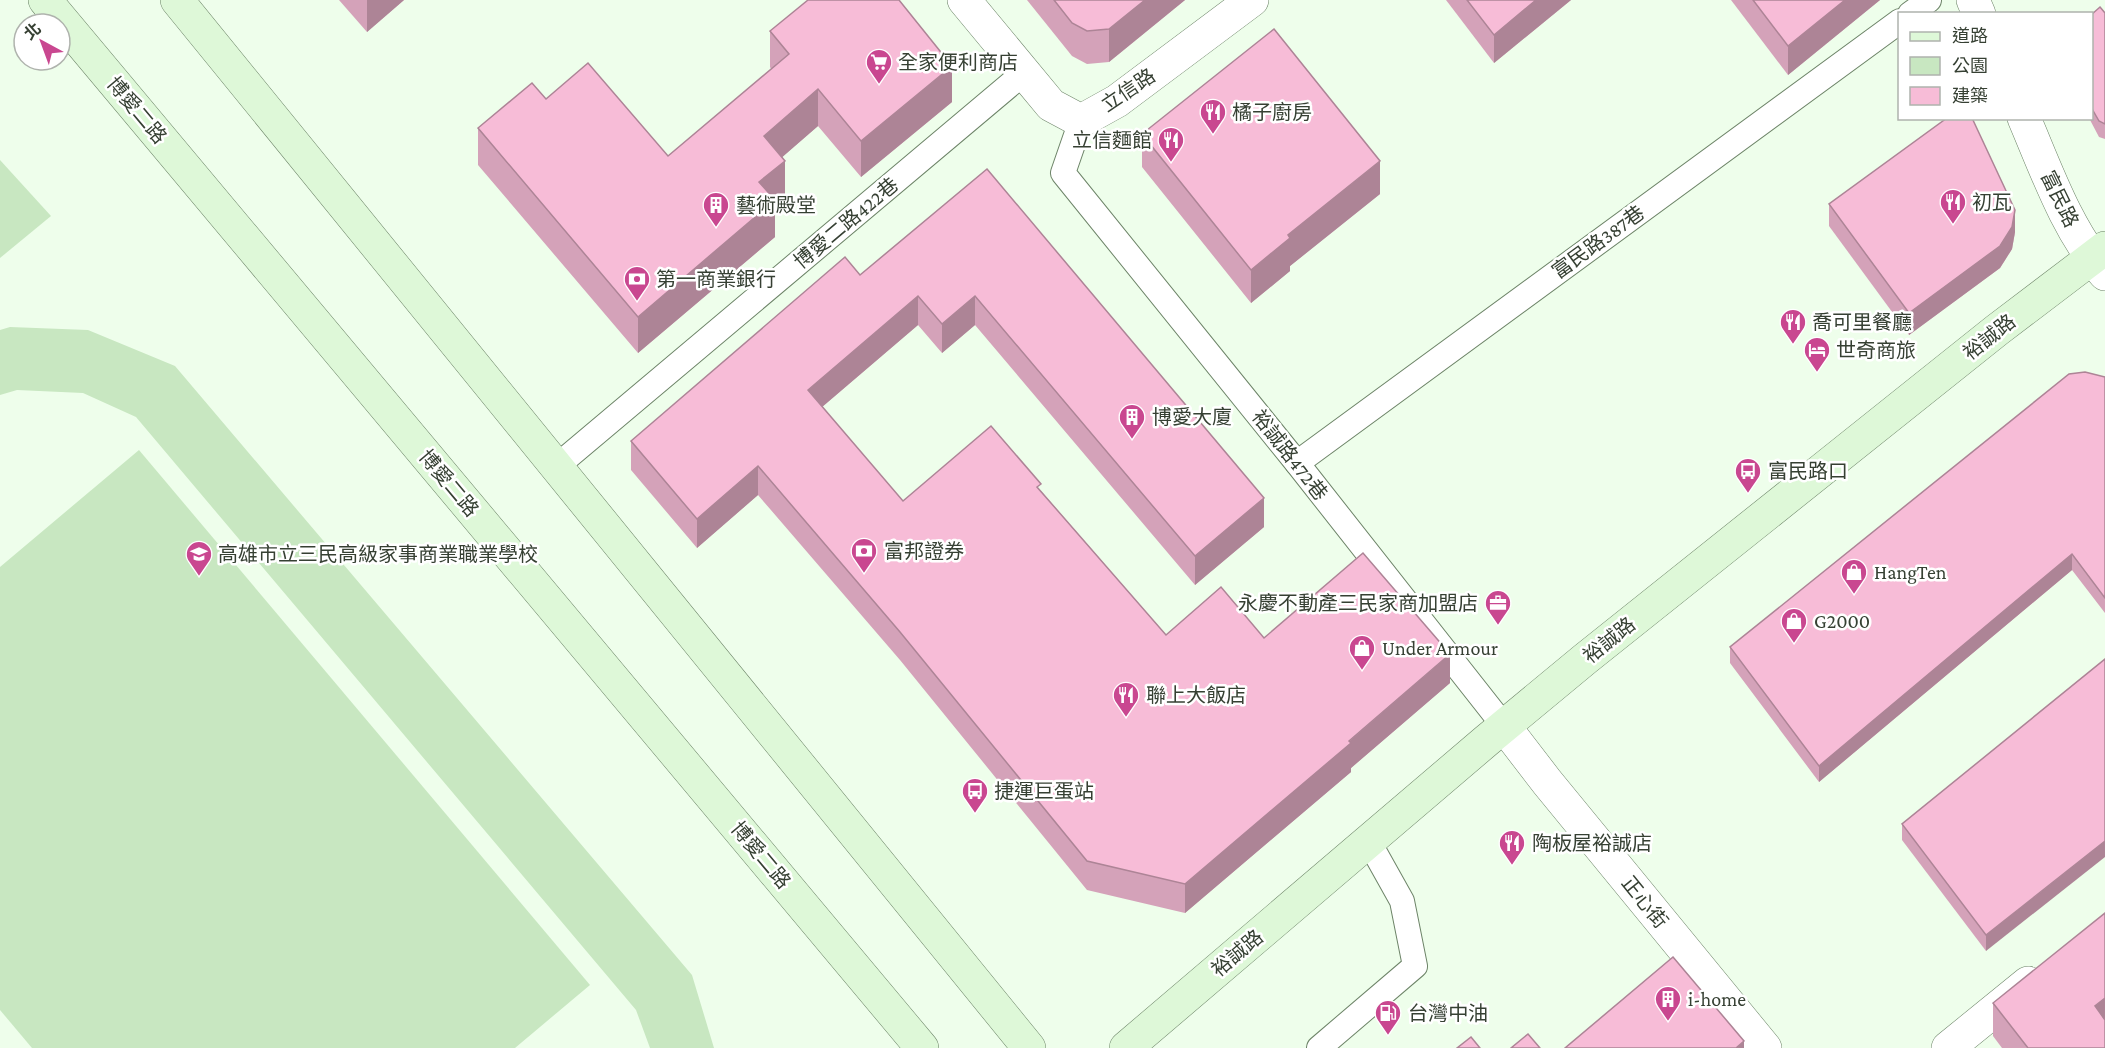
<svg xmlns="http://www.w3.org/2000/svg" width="2105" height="1048" font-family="'Crimson Pro','Noto Sans TC',serif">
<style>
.green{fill:#c8e7c1}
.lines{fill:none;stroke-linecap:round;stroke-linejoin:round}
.lane-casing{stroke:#6d8468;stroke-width:26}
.street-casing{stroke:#6d8468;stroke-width:34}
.secondary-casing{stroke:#6d8468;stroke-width:34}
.lane{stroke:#fff;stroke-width:24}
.street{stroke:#fff;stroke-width:33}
.secondary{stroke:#def8d8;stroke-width:33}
.wall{fill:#d4a2b9}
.shaded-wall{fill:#ad8496}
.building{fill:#f7bcd7;stroke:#ad8496;stroke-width:1.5}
.labels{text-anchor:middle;stroke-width:5;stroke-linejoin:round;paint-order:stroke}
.poi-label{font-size:20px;fill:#364033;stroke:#fff;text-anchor:start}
.street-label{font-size:20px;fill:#364033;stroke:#fff}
</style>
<rect width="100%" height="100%" fill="#eefeeb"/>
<g class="green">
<polygon points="0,160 51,216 0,258"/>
<polygon points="10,327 88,330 175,366 692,975 714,1048 650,1048 636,1010 136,417 83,393 17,390 0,395 0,330"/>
<polygon points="139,450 590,985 515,1048 32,1048 0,1010 0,567"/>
</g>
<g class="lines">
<g class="lane-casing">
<g id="lane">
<polyline points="1910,14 1929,0"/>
<polyline points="1081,121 1063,173 1297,463 1504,726"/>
<polyline points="1297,463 1900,21"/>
<polyline points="557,466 1025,72"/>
<polyline points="1319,1048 1415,966 1402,901 1369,842"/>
</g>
</g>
<g class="street-casing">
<g id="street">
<polyline points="964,0 1051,105 1081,121 1117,101 1252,0"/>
<polyline points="1973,0 1979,14"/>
<path d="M2024 118C2047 172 2067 230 2105 274"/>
<polyline points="1504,726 1547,782 1765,1048"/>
<polyline points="1948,1048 2028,983"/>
</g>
</g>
<g class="secondary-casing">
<g id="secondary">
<polyline points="45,0 922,1048"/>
<polyline points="177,0 1029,1048"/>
<polyline points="1126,1048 1486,741 1585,659 1997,330 2105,248"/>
</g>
</g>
<use href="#lane" class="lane"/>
<use href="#street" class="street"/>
<use href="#secondary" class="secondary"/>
</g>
<g class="wall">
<polygon points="339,0 404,0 367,32"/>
<polygon points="1027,0 1185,0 1109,62 1087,64 1072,56"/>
<polygon points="1446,0 1571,0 1494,63"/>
<polygon points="1731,0 1880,0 1788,75"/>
<polygon points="2105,13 2105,139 2099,137 2089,118 2091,118 2091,15"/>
<polygon points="770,31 952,102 861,177 818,126 782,157 785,198 775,205 775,237 638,353 478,165 478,128 546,99 668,156 771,69 770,67"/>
<polygon points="1142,134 1380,194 1290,266 1290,271 1251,303 1142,167"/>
<polygon points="987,169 1264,527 1195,585 975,325 942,353 918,325 822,407 903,501 1041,491 1166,635 1264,638 1450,683 1351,768 1351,772 1185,913 1087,890 900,660 758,495 697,548 631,470 631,441 860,275"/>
<polygon points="1829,204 2015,232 2012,249 2000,268 1909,335 1829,226"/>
<polygon points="2105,377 2105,613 2072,570 1819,782 1730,663 1730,647"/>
<polygon points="2105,659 1986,951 1902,840 1902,824"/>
<polygon points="1993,1003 2105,1048 2002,1048 1993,1036"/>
</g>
<g class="shaded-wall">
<polygon points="367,0 404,0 367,32"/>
<polygon points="1145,0 1185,0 1109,62 1109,29"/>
<polygon points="1536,0 1571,0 1494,63 1494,35"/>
<polygon points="1845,0 1880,0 1788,75 1788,46"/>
<polygon points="952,66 952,102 861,177 861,141"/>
<polygon points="818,89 818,126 764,173 764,136"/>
<polygon points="785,161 785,198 775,205 775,237 638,353 638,317 759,182"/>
<polygon points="1380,161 1380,194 1290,266 1290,271 1251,303 1251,270 1288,235"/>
<polygon points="2015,210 2015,232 2012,249 2000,268 1909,335 1909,313"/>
<polygon points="918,296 918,325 808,419 808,390"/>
<polygon points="975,296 975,325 942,353 942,324"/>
<polygon points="758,466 758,495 697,548 697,519"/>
<polygon points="1264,498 1264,527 1195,585 1195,556"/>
<polygon points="2072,554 2072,570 1819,782 1819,766"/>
<polygon points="1450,654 1450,683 1351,768 1351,772 1185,913 1185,884"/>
<polygon points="2105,841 2105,857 1986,951 1986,935"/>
<polygon points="2105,998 2105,1031 2095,1006"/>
<polygon points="1744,1041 1744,1048 1736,1048"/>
</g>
<g class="building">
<polygon points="808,0 899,0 952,66 861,141 818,89 764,136 785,161 759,182 775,200 638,317 478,128 532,83 546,99 588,63 668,156 789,54 770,31"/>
<polygon points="1054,0 1145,0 1109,29 1087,31 1072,23"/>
<polygon points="1467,0 1536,0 1494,35"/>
<polygon points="1753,0 1845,0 1788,46"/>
<polygon points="2100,7 2105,13 2105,124 2099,121 2091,107 2091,15"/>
<polygon points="1274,29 1380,161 1288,235 1290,238 1251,270 1142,134"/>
<polygon points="1947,118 1972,118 2015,210 2012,227 2000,246 1909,313 1829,204"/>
<polygon points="987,169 1264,498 1195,556 975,296 942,324 918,296 808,390 903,501 991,426 1041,484 1037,487 1166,635 1221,587 1264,638 1363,553 1450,654 1349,741 1351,743 1185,884 1087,861 900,632 758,466 697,519 631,441 845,257 860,275"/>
<polygon points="2085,372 2105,377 2105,598 2072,554 1819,766 1730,647 2069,374"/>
<polygon points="2105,659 2105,841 1986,935 1902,824"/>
<polygon points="2105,913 2105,998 2095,1006 2105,1020 2105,1048 2028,1048 1993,1003"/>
<polygon points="1673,957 1744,1041 1736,1048 1565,1048"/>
<polygon points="1528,1034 1540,1048 1511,1048"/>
<polygon points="1471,1037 1480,1048 1457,1048"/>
</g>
<defs>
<g id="supermarket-pin" transform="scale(1.35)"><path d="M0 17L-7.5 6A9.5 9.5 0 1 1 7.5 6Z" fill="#c94790" stroke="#fff"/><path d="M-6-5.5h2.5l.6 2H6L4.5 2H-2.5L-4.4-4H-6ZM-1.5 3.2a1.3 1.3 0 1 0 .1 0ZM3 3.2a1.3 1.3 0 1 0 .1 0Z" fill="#fff"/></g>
<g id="restaurant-pin" transform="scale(1.35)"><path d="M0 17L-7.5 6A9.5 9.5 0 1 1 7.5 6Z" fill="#c94790" stroke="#fff"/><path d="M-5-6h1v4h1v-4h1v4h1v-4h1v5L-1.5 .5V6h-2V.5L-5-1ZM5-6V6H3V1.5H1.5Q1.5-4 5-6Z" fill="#fff"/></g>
<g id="building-pin" transform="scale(1.35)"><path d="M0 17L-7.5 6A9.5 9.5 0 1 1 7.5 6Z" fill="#c94790" stroke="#fff"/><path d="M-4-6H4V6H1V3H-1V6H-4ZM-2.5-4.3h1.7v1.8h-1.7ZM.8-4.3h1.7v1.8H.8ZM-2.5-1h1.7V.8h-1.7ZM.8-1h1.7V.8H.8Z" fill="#fff"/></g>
<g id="bank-pin" transform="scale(1.35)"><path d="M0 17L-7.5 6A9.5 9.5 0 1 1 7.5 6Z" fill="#c94790" stroke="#fff"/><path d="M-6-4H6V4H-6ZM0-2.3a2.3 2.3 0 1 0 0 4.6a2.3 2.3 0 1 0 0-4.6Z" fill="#fff"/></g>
<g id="hotel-pin" transform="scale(1.35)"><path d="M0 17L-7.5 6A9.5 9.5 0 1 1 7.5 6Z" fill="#c94790" stroke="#fff"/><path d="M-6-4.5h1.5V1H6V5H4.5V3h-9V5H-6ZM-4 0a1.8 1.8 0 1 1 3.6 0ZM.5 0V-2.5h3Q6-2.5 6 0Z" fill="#fff"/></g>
<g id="bus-pin" transform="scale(1.35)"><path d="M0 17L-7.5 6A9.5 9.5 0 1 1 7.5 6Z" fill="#c94790" stroke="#fff"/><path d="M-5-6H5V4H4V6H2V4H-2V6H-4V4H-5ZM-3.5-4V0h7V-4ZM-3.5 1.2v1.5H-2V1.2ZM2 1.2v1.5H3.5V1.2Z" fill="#fff"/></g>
<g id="school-pin" transform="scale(1.35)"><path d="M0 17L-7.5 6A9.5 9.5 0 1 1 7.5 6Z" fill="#c94790" stroke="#fff"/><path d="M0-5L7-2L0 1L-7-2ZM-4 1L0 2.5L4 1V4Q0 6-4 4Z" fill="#fff"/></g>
<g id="shop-pin" transform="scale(1.35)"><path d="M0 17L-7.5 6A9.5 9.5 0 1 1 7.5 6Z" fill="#c94790" stroke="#fff"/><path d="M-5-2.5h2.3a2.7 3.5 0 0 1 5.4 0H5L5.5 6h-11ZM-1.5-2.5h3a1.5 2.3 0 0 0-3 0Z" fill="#fff"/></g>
<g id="office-pin" transform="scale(1.35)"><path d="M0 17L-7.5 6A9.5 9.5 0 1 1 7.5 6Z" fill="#c94790" stroke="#fff"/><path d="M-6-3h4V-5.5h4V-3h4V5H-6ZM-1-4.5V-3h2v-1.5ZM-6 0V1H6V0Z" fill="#fff"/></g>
<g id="fuel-pin" transform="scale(1.35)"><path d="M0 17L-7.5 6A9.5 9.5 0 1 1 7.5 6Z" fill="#c94790" stroke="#fff"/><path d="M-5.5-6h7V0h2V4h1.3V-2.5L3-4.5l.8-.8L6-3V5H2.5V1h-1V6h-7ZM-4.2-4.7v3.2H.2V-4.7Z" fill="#fff"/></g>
</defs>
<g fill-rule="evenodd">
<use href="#supermarket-pin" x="879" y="62"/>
<use href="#restaurant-pin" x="1213" y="112"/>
<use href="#restaurant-pin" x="1171" y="140"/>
<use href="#restaurant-pin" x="1953" y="202"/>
<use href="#building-pin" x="716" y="205"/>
<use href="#bank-pin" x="637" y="279"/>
<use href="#restaurant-pin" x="1793" y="322"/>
<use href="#hotel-pin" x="1817" y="350"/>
<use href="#building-pin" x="1132" y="417"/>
<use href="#bus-pin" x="1748" y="471"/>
<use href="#bank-pin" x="864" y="551"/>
<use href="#school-pin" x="199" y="554"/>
<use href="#shop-pin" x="1854" y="572"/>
<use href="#office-pin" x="1498" y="603"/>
<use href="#shop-pin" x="1794" y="621"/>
<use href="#shop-pin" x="1362" y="648"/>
<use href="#restaurant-pin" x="1126" y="695"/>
<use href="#bus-pin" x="975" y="791"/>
<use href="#restaurant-pin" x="1512" y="843"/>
<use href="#building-pin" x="1668" y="999"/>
<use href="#fuel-pin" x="1388" y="1013"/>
</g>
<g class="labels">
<g class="poi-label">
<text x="898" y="69">全家便利商店</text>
<text x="1232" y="119">橘子廚房</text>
<text x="1152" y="147" text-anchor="end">立信麵館</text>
<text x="1972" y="209">初瓦</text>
<text x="736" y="212">藝術殿堂</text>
<text x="656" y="286">第一商業銀行</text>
<text x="1812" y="329">喬可里餐廳</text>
<text x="1836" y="357">世奇商旅</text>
<text x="1152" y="424">博愛大廈</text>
<text x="1768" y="478">富民路口</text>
<text x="884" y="558">富邦證券</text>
<text x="218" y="561">高雄市立三民高級家事商業職業學校</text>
<text x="1874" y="579">HangTen</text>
<text x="1478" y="610" text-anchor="end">永慶不動產三民家商加盟店</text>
<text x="1814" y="628">G2000</text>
<text x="1382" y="655">Under Armour</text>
<text x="1146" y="702">聯上大飯店</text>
<text x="994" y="798">捷運巨蛋站</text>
<text x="1532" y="850">陶板屋裕誠店</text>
<text x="1688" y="1006">i-home</text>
<text x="1408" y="1020">台灣中油</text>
</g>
<g class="street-label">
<text transform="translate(1128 90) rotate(-34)" y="7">立信路</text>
<text transform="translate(137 110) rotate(50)" y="7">博愛二路</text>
<text transform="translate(2060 199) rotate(64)" y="7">富民路</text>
<text transform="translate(846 223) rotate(-40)" y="7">博愛二路422巷</text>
<text transform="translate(1598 242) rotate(-36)" y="7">富民路387巷</text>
<text transform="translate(1989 337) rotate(-38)" y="7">裕誠路</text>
<text transform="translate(1290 455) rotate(52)" y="7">裕誠路472巷</text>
<text transform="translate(449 483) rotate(50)" y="7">博愛二路</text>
<text transform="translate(1609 640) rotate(-39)" y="7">裕誠路</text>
<text transform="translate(761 855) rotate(50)" y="7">博愛二路</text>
<text transform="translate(1645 902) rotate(51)" y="7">正心街</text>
<text transform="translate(1237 953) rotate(-40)" y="7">裕誠路</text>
</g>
</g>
<rect x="1898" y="12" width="195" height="108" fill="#ffffff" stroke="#afb3ad" stroke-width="1.5"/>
<rect x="1910" y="32" width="30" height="9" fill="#def8d8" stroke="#afb3ad" stroke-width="1.5"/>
<text x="1952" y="42" font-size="18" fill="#364033">道路</text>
<rect x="1910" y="57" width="30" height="18" fill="#c8e7c1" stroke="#afb3ad" stroke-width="1.5"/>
<text x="1952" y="72" font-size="18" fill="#364033">公園</text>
<rect x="1910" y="87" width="30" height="18" fill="#f7bcd7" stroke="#afb3ad" stroke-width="1.5"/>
<text x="1952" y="102" font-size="18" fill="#364033">建築</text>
<g transform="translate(42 42) rotate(319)"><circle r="28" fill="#ffffff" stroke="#afb3ad" stroke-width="1.5"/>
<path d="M0-4.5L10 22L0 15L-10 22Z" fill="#c94790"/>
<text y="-9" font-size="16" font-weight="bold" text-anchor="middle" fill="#364033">北</text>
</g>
</svg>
